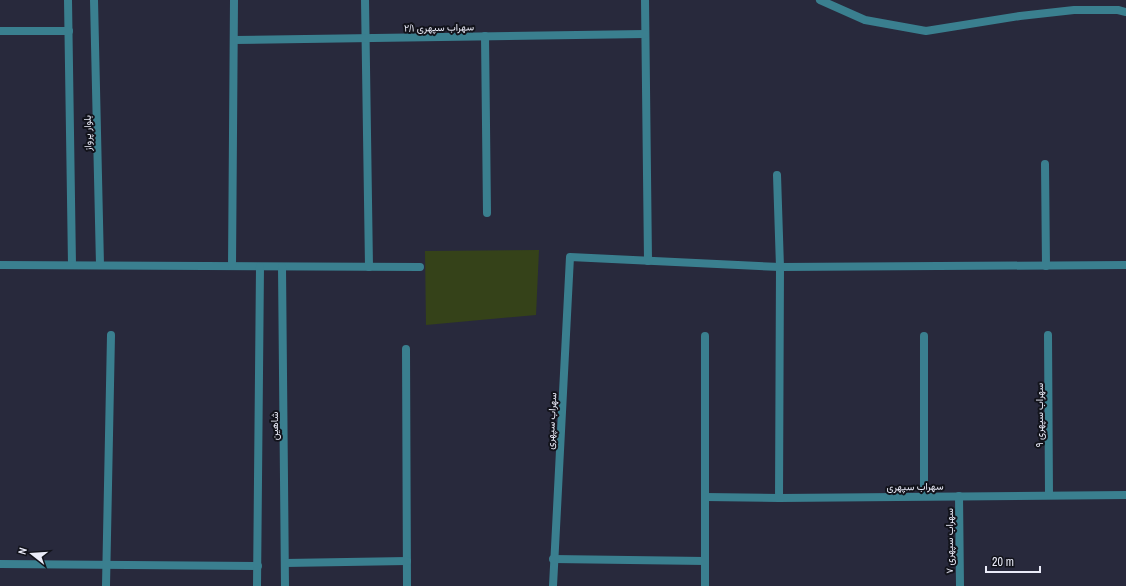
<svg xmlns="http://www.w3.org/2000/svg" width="1126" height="586" font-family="'Archivo Narrow',Vazirmatn,sans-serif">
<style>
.green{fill:#354219}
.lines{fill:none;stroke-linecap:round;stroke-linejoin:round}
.minor{stroke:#3a7f8f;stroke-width:8}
.tertiary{stroke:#3a7f8f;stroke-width:8}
.labels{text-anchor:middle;stroke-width:4;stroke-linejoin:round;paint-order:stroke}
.street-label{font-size:10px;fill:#eaebf8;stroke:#12131b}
</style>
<rect width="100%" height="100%" fill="#28293c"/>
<polygon class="green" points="539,250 536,315 426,325 425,251"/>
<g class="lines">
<g class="minor">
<polyline points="68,0 72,265"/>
<polyline points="94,0 100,265"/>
<polyline points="365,0 369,267"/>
<polyline points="645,0 648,261"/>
<polyline points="0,31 69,31"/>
<polyline points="485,36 487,213"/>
<polyline points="234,40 645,34"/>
<polyline points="1045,164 1046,266"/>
<polyline points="777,175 780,267 779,498"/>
<polyline points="0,265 420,267"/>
<polyline points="232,266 234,0"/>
<polyline points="282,267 285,586"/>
<polyline points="1048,335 1049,495"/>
<polyline points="924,336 924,496"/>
<polyline points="406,349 407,586"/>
<polyline points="959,496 960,586"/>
<polyline points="705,497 779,498 1126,495"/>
<polyline points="553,559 705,561"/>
<polyline points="285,563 407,561"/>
<polyline points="0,564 258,566"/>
<polyline points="106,586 111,335"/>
<polyline points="257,586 260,267"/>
<polyline points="553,586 570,257 780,267 1126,265"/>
<polyline points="705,586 705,336"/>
</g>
<polyline class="tertiary" points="820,0 865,20 926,31 1020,16 1074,10 1118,10 1126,12"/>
</g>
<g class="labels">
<g class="street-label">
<text transform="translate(439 27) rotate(-1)" y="4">سهراب سپهری ۲/۱</text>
<text transform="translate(87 133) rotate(-91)" y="4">بلوار پرواز</text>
<text transform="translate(1039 415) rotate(-90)" y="4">سهراب سپهری ۹</text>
<text transform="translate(551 421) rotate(-87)" y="4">سهراب سپهری</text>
<text transform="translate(274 426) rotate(-90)" y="4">شاهین</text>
<text transform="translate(915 486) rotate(-1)" y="4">سهراب سپهری</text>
<text transform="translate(949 541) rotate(-90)" y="4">سهراب سپهری ۷</text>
</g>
</g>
<g transform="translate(32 554) rotate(287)" stroke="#12131b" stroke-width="3" paint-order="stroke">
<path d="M0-3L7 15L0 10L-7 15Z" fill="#eaebf8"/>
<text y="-6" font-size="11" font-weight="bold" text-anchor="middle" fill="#eaebf8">N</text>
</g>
<path d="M986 566v6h54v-6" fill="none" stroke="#eaebf8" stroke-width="2"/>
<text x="992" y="566" font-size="12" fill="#eaebf8" stroke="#12131b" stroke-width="3" paint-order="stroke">20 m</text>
</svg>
